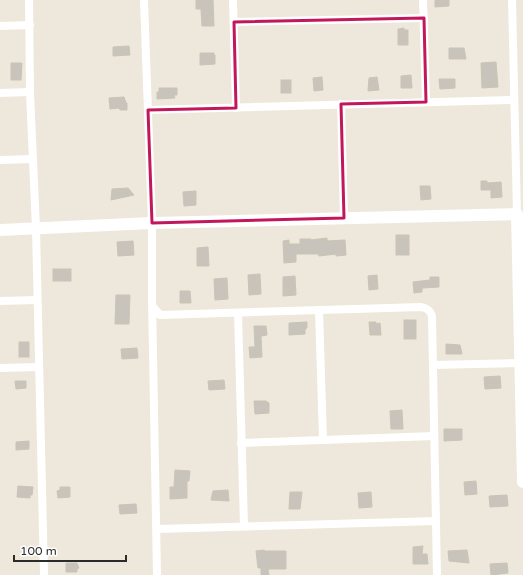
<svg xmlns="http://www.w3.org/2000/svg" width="523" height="575" font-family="'Varela Round',sans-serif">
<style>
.building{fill:#c9c4bb;stroke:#c9c4b5}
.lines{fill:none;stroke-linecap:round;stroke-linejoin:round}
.street{stroke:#fff;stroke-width:8}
.secondary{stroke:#fff;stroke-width:12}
.marked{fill:none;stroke:#c2185b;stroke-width:3;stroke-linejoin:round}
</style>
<rect width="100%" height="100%" fill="#eee7db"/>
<g class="building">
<polygon points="196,0 213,0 214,26 202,26 201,9 196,9"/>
<polygon points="435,0 449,0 449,6 435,7"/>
<polygon points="404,28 404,30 408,30 408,45 398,45 398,29"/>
<polygon points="129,46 130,55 113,56 113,47"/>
<polygon points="449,48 464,48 466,59 449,59"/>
<polygon points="200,53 214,53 214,55 215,55 215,64 200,65"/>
<polygon points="496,62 498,87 482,88 481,63"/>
<polygon points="11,63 22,63 21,80 11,80"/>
<polygon points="411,75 412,88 401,88 401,76"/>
<polygon points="322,77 323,90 314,91 313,78"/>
<polygon points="377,77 379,90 368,91 369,78"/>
<polygon points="439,79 455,79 455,88 440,89"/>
<rect x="281" y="80" width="10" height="13"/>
<polygon points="159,88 177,88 177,95 174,95 175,98 157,99 157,92 159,92"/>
<polygon points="124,97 126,103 127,103 127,110 120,110 119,108 110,109 109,98"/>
<polygon points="481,181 487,181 487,183 501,182 502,197 491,198 491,190 481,190"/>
<polygon points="420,186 430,186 431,199 421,200"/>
<polygon points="128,188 134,195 111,200 112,189"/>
<polygon points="196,191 196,205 184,206 183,192"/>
<rect x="396" y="235" width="13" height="20"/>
<polygon points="327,238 327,241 345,240 346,255 336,256 336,254 319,256 318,254 296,254 296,262 284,263 283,241 289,240 289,244 300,244 300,239 311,239 311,240"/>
<polygon points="133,241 134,255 118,256 117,242"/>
<polygon points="208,247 209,266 197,266 197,248"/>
<rect x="53" y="269" width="18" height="12"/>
<polygon points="260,274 261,294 249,295 248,275"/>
<polygon points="377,275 378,289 369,290 368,276"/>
<polygon points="295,276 296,295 283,296 283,277"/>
<polygon points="430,277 439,277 439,287 422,288 422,292 414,293 413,282 430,280"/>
<polygon points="227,278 228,299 215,300 214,279"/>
<polygon points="180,291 190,291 191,303 180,303"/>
<polygon points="116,295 130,295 129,324 115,324"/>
<rect x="404" y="320" width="12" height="19"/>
<polygon points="307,322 307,328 305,329 305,334 289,335 289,323"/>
<polygon points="369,322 376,322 376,324 380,323 381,335 370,335"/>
<polygon points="254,326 266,326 267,335 261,336 262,357 250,358 249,347 255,347"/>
<rect x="19" y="342" width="10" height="15"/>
<polygon points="446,344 460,345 462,354 446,354"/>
<polygon points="137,348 138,358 122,359 121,349"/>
<polygon points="500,376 501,388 485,389 484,377"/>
<polygon points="224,380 225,389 209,390 208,381"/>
<polygon points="15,381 26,381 26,388 16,389"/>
<polygon points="254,401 266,401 269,403 269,413 255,414"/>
<polygon points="402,410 403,429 391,429 390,411"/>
<polygon points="444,429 462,429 462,440 444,441"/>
<polygon points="29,441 29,449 16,450 16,442"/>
<polygon points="175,470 190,471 189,481 187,481 187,498 170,499 170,487 174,487"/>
<polygon points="476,481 477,494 465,495 464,482"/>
<polygon points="18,486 33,487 32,495 30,495 30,498 17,497"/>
<polygon points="60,487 70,487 70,497 58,498 57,491 60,490"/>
<polygon points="228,490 229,501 211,500 213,491"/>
<polygon points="290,492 302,492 300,509 289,509"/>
<polygon points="371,492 372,507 359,508 358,493"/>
<polygon points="507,495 508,506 490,507 489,496"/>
<polygon points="136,504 137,513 120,514 119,505"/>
<polygon points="423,546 422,554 427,554 428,564 413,564 413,547"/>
<polygon points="264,550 265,551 286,551 286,569 268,569 269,575 261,575 261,568 258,568 256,551"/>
<polygon points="467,550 469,563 449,561 448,551"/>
<polygon points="66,563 77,563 79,568 77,569 77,572 66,572"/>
<polygon points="507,563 508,573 491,575 490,564"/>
</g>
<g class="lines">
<g class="street">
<polyline points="29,0 30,92 36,229 44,575"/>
<polyline points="144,0 152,223 152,298 157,575"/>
<polyline points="233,0 236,108"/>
<polyline points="423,0 426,102"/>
<polyline points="512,0 517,214"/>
<polyline points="234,22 424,18"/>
<polyline points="0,26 30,25"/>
<polyline points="0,93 30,92"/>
<polyline points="341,104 344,218"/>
<polyline points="148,110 514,100"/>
<polyline points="0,160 33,159"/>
<polyline points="0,301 37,300"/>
<path d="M153 307 160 315 421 307C427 308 430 310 432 316L437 575"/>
<polyline points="319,310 323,440"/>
<polyline points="238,313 244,526"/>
<polyline points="433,365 520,363"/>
<polyline points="0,368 39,367"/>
<polyline points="241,443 434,436"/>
<polyline points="157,529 436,521"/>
</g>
<polyline class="secondary" points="0,230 152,223 517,214 523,482"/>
</g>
<path class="marked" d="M424 18 426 102 341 104 344 218 152 223 148 110 236 108 234 22Z"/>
<path d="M14 555v6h112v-6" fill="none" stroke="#2b2b2b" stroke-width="2"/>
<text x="20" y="555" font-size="12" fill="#2b2b2b" stroke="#ffffff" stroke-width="3" paint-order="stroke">100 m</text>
</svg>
